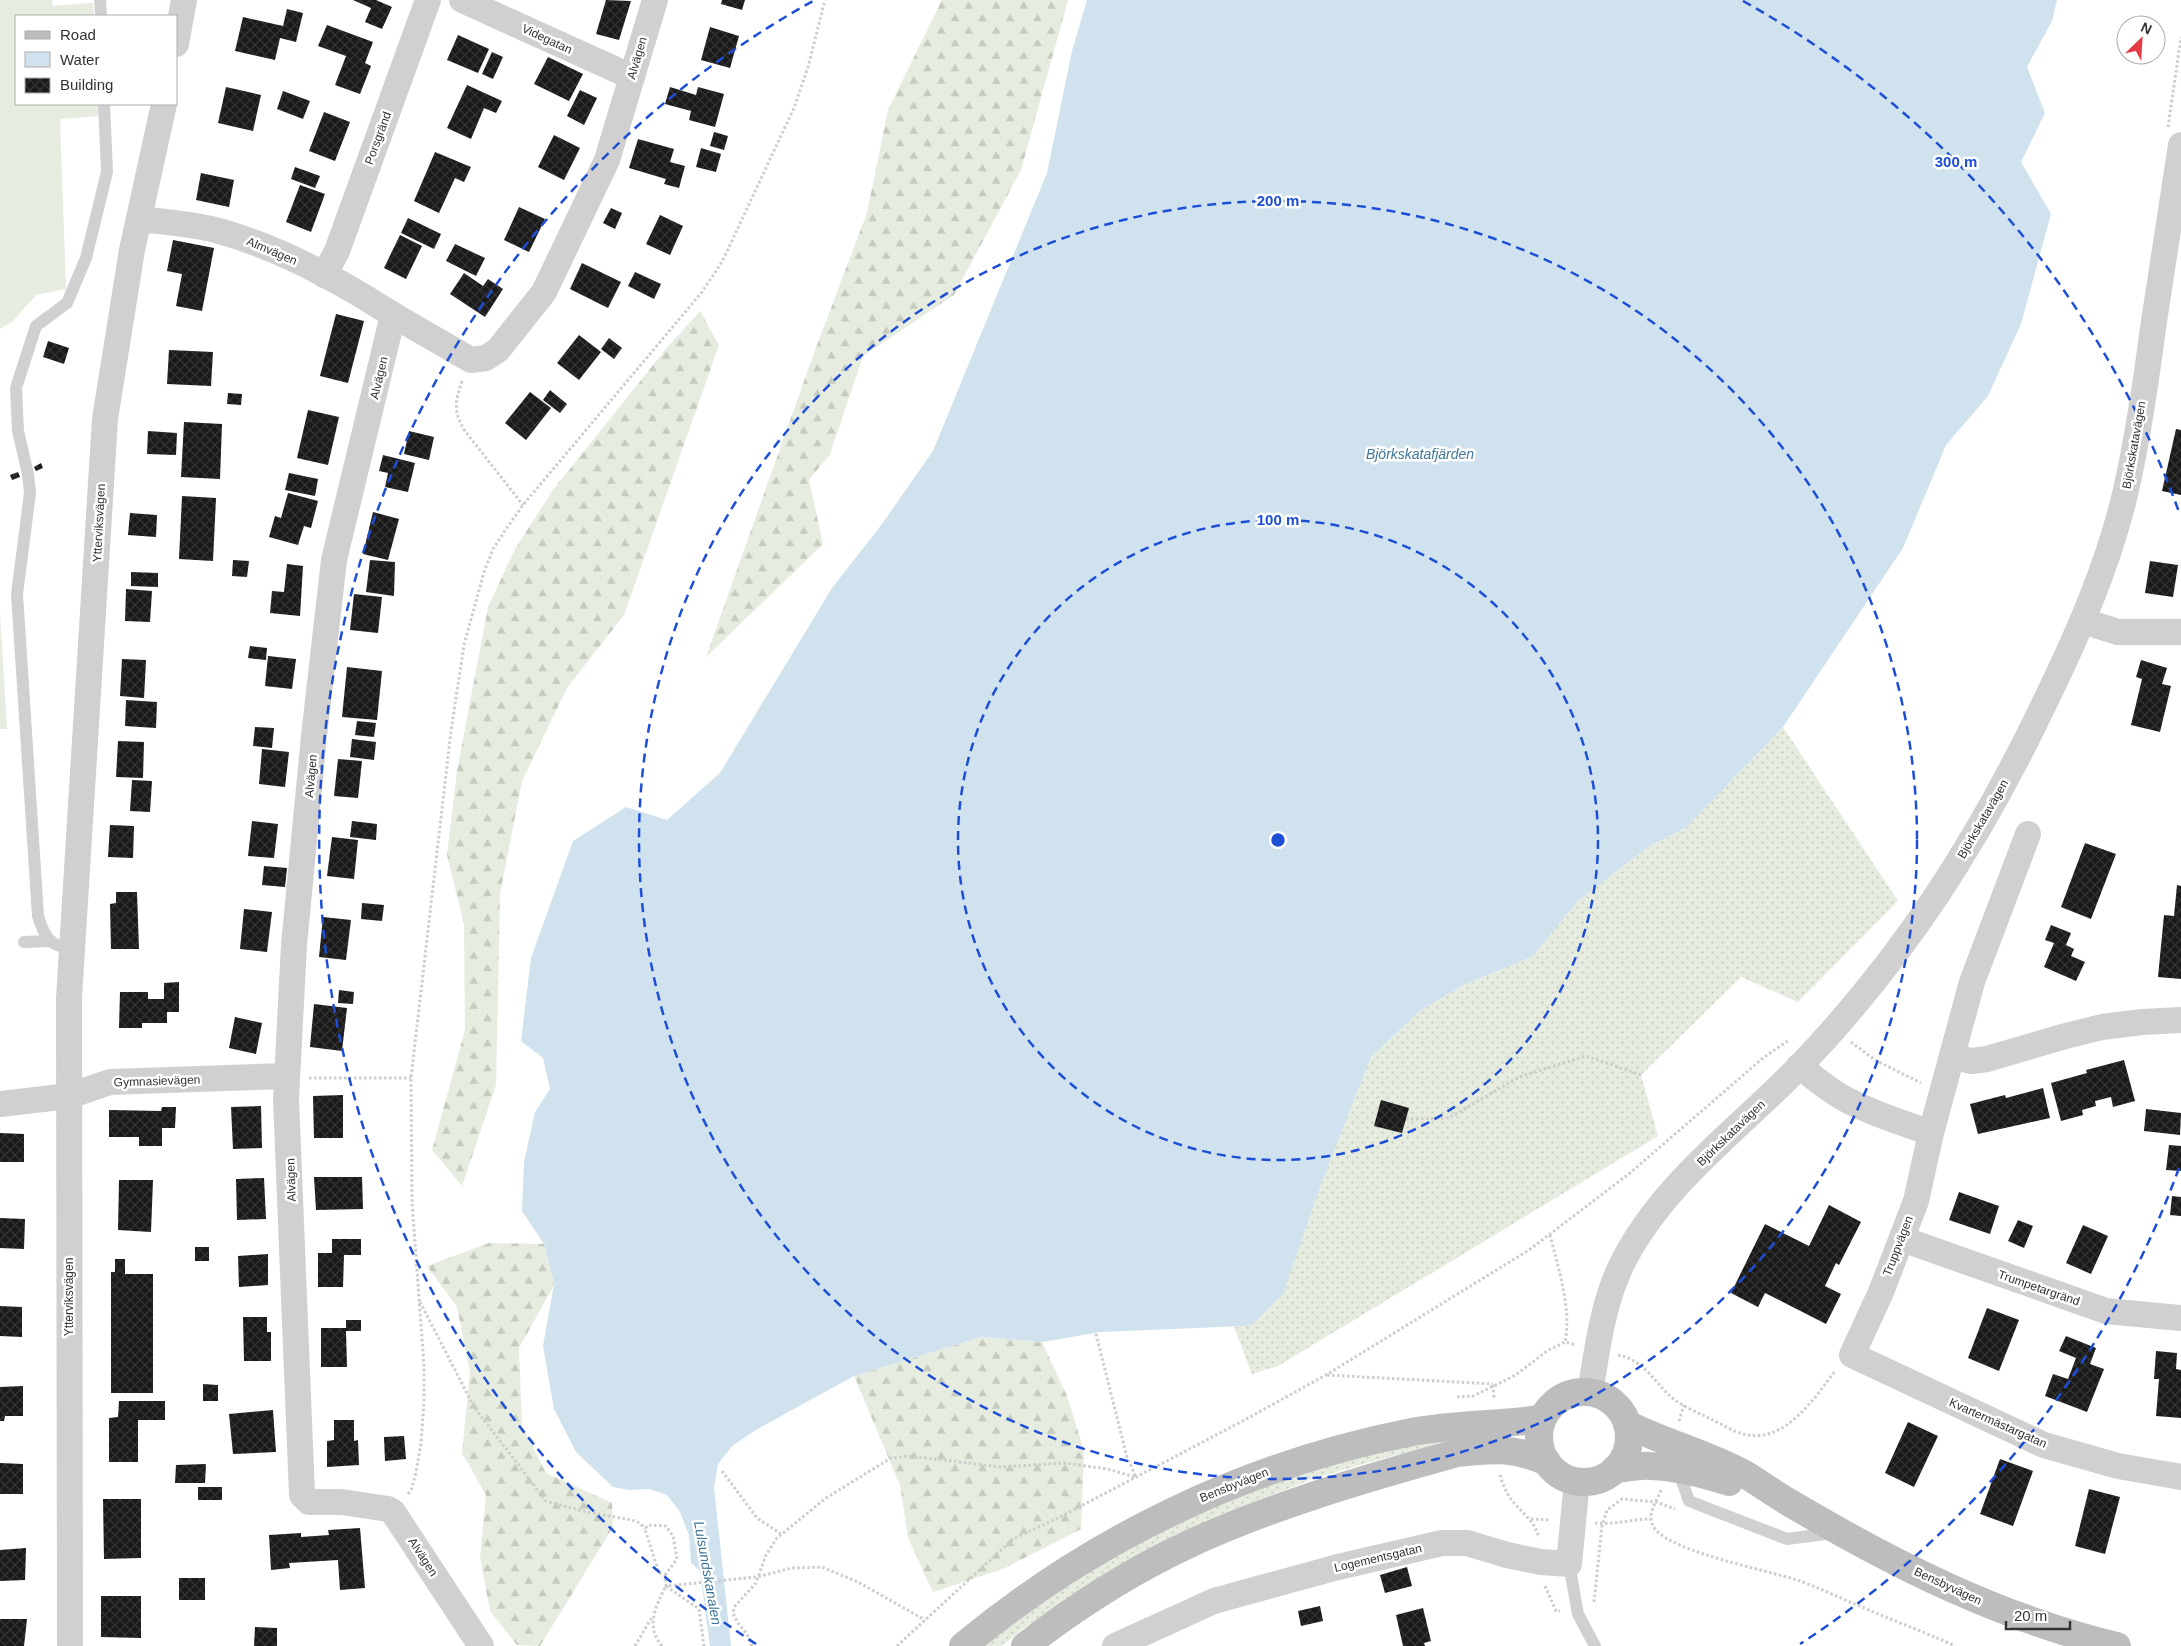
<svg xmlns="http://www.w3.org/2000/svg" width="2181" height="1646" font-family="Arial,sans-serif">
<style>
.grass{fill:url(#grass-dots)}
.forest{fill:url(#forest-firs)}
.pitch{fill:#e6ecdf}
.water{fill:#cfe2ee}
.building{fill:url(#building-cross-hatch)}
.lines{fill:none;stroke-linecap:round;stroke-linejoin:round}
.path{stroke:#cdcdcd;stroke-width:3;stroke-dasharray:2.5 2.5;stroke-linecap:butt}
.lane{stroke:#d0d0d0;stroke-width:12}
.street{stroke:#d0d0d0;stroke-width:26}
.secondary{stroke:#bdbdbd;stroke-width:28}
.ring{fill:none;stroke:#1d4ed8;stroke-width:2.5;stroke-dasharray:9 6}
.labels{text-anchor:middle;stroke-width:5;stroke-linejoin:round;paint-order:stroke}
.street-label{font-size:12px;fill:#333;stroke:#fff}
.water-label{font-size:14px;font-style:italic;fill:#3f7597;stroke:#fff}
.centre{fill:#1d4ed8;stroke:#fff;stroke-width:2.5}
.ring-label{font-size:15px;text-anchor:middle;font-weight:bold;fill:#1d4ed8;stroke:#fff;stroke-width:5;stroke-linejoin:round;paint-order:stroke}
</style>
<defs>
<pattern id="grass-dots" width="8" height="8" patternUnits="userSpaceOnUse" patternTransform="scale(1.25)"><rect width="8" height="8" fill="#e6ecdf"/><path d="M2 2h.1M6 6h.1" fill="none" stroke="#c6cbc0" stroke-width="1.8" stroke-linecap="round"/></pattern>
<pattern id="forest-firs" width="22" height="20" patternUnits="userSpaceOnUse" patternTransform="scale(1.25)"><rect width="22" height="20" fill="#e6ecdf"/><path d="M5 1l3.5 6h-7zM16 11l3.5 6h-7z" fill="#c6cbc0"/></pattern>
<pattern id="building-cross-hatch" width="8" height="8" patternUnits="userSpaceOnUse" patternTransform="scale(1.25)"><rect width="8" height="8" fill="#1a1a1a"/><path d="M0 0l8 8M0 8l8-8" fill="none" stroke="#333"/></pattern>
</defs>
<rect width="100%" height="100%" fill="#fff"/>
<g class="grass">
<polygon points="1783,727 1898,901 1798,1002 1741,977 1641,1075 1658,1136 1278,1366 1252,1374 1234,1327 1244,1326 1320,1187 1371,1057 1421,1010 1464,985 1533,956 1578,901 1648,847 1687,827"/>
<path d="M1458 1436V1443L1392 1456 1315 1478 1234 1510 1074 1595 1024 1628 1002 1646H984C1102 1554 1244 1480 1391 1447 1413 1442 1436 1440 1458 1436Z"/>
</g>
<g class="forest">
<polygon points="942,0 1068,0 1021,170 954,295 863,356 830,454 809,480 823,544 706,657 814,353 867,213 888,110"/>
<polygon points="700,311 719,345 624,615 567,688 522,781 500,894 496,1085 462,1186 432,1150 465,1030 464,924 447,855 457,771 488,607 515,549 553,490 666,349"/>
<polygon points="489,1243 544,1244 554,1285 519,1348 522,1426 546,1473 612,1503 613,1527 540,1646 517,1645 490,1611 480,1557 486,1495 462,1453 470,1372 457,1307 427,1266"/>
<polygon points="981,1337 1042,1342 1067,1396 1084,1451 1081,1529 1003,1569 933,1592 908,1538 900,1485 854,1376"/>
</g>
<g class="pitch">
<polygon points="0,0 52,0 53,6 93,3 94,16 16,16 16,104 98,104 99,116 60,119 66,289 36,295 13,321 0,329"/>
<polygon points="0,613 7,729 0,729"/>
</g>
<polygon class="water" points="1087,0 2057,0 2052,21 2027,67 2045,113 2021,162 2051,214 2021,324 1988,396 1946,445 1903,548 1783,727 1687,827 1648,847 1578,901 1533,956 1464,985 1421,1010 1371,1057 1320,1187 1283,1294 1253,1324 1244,1326 1101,1332 1042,1342 981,1337 854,1376 754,1431 732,1446 718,1464 714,1487 731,1646 710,1646 700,1571 691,1563 689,1535 680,1512 667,1495 649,1489 629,1490 613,1487 576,1452 554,1409 543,1346 554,1284 544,1244 522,1211 524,1162 535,1112 550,1089 543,1058 521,1041 531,958 573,841 626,807 667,820 720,773 832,588 882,524 933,451 1047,173 1072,51"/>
<g class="building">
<polygon points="353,0 376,0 392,7 382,29 365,22 371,8"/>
<polygon points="606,0 631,1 619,40 596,34"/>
<polygon points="722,0 745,0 742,10 721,4"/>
<polygon points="287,9 303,13 296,42 280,38 275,60 235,51 243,17 283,26"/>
<polygon points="327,25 373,42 365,63 371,66 360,94 335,85 346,56 318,46"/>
<polygon points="710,27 739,36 730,68 701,60"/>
<polygon points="458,35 489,49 478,73 447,60"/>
<polygon points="492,52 503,57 493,79 482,74"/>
<polygon points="548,57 583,74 569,101 534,84"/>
<polygon points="467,85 502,101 496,113 484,108 471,139 447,128"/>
<polygon points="226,87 261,95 253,131 218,123"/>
<polygon points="670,87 696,95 698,87 724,94 715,127 689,120 691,111 665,104"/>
<polygon points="580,90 597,98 584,125 567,116"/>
<polygon points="283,91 310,101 303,119 277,109"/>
<polygon points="324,112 350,122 335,161 309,151"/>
<polygon points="714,132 728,136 724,150 710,146"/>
<polygon points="554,135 580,148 564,180 538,167"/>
<polygon points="638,139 674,149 670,162 685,166 679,188 664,184 666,179 629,168"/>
<polygon points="701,148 721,154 716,172 696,167"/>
<polygon points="435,152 471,167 464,182 455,178 439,213 414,201"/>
<polygon points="295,167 320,176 315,188 291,179"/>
<polygon points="201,173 234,180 229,207 196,200"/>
<polygon points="300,185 325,194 311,232 286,222"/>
<polygon points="519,207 545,219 529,252 504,240"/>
<polygon points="611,208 622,213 615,229 603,223"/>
<polygon points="660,215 683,226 670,255 646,244"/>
<polygon points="408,218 441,234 434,249 401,233"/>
<polygon points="400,235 422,246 406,279 384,268"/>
<polygon points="173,240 214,248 202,311 176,306 182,274 167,271"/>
<polygon points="455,244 485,258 476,276 446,261"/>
<polygon points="582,263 621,282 608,308 570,289"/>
<polygon points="635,272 661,284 654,299 628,286"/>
<polygon points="464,273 483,286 488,279 503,289 485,317 450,294"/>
<polygon points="336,314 364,321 348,383 320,376"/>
<polygon points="579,335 601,352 579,380 557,363"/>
<polygon points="609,338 622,348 614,359 601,349"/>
<polygon points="48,341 69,348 64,364 43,357"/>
<polygon points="169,350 213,352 211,386 167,384"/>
<polygon points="550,390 567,404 560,413 543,400"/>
<polygon points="530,392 551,408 526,440 505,423"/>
<polygon points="228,393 242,394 241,405 227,404"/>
<polygon points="308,410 339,417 328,465 297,458"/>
<polygon points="184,422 222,424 220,479 181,477"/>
<polygon points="2176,429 2181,430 2181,495 2162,491"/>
<polygon points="148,431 177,433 176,455 147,454"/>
<polygon points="409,431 434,437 429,460 404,454"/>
<polygon points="383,455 415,463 408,492 385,487 388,473 379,471"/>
<polygon points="41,463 43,468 36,471 34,467"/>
<polygon points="18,472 20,477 12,480 10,475"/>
<polygon points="289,473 318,479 315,496 285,490"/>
<polygon points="288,493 318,501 311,528 304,526 298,545 269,537 275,516 281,518"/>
<polygon points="182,496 216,498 213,561 179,559"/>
<polygon points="373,512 399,519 388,560 363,554"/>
<polygon points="130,513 157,515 156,537 128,535"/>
<polygon points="233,560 249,561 247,577 232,576"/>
<polygon points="370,560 395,562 394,596 366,592"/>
<polygon points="2150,561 2178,565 2173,597 2145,593"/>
<polygon points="287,564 303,566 300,616 270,613 272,591 284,592"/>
<polygon points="131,572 158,573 158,587 131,586"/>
<polygon points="126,589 152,591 150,622 125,621"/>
<polygon points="354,594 382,597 378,633 350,630"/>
<polygon points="250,646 267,648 266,660 248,658"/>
<polygon points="268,656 296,659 292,689 265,686"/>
<polygon points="122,659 146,660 144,698 120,696"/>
<polygon points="2141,660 2167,668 2162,684 2171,686 2160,732 2131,725 2142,679 2136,677"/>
<polygon points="347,667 382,671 377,720 342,717"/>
<polygon points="126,700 157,702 156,728 125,726"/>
<polygon points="357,721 376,723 374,737 355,735"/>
<polygon points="255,727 274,728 272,748 253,746"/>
<polygon points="352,739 376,742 374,760 350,757"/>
<polygon points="118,741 144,742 143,778 116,777"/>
<polygon points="262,749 289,752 285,787 259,784"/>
<polygon points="338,759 362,761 358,798 334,796"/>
<polygon points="132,780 152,781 150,812 130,811"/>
<polygon points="252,821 278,824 274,858 248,856"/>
<polygon points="352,821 377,824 376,840 350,837"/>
<polygon points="110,825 134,826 133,858 108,857"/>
<polygon points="332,837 358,840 354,879 327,876"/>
<polygon points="2085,843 2116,854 2091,919 2061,907"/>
<polygon points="264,866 287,868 285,887 262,885"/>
<polygon points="2177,885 2181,886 2181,979 2158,977 2164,915 2174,916"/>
<polygon points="116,892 137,892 139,949 111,949 110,904 116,903"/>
<polygon points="362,903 384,905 382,921 361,919"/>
<polygon points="244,909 272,912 267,952 240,949"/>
<polygon points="323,917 351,920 346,960 319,957"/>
<polygon points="2051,925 2071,933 2066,945 2074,949 2071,956 2085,962 2076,981 2044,967 2054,943 2045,940"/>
<polygon points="179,982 179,1012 167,1012 167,1023 142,1023 142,1028 119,1028 120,992 148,992 148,999 164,999 164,983"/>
<polygon points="339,990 354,992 353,1004 338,1003"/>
<polygon points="314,1004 347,1008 342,1051 310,1047"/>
<polygon points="235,1017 262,1023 256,1054 229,1048"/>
<polygon points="2124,1060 2135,1101 2113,1107 2111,1097 2095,1101 2096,1106 2082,1110 2083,1115 2061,1121 2051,1083 2087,1073 2086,1070"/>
<polygon points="2043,1088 2050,1118 1978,1134 1970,1104 2005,1095 2006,1098"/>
<polygon points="343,1095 343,1138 314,1138 313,1096"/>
<polygon points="1381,1100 1409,1108 1402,1133 1374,1126"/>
<polygon points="261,1106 262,1148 233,1149 231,1107"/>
<polygon points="162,1107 176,1107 175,1128 162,1128 162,1146 139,1146 139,1137 109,1137 109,1110 161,1111"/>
<polygon points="2146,1109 2181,1113 2180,1135 2144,1131"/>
<polygon points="0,1133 24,1134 24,1162 0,1162"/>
<polygon points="2169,1145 2181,1146 2181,1171 2166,1170"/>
<polygon points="314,1177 362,1177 363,1209 316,1210"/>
<polygon points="264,1178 266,1219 237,1220 236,1179"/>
<polygon points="119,1180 153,1180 151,1232 118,1230"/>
<polygon points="1959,1192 1999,1206 1990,1234 1949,1220"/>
<polygon points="2172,1196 2181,1197 2181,1216 2170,1215"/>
<polygon points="1829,1205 1861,1222 1839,1265 1836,1263 1825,1286 1841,1294 1826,1324 1765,1293 1758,1307 1731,1293 1765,1224 1809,1246"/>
<polygon points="0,1218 25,1219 24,1249 0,1248"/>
<polygon points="2018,1220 2033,1226 2024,1248 2008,1241"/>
<polygon points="2083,1225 2108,1236 2091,1274 2066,1263"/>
<polygon points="332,1239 361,1239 361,1255 344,1255 343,1287 318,1287 318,1253 332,1253"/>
<rect x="195" y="1247" width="14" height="14"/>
<polygon points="268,1254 268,1285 239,1287 238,1256"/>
<polygon points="115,1259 125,1259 125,1274 153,1274 153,1393 111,1393 111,1272 115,1272"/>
<polygon points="0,1306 22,1307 22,1337 0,1336"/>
<polygon points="1987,1308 2019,1320 1999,1371 1968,1358"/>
<polygon points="243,1317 267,1317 267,1332 271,1332 271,1361 244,1361"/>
<polygon points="346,1320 361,1320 361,1331 346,1331 347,1367 321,1367 321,1328 346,1328"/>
<polygon points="2066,1336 2096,1348 2090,1364 2104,1369 2087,1412 2045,1396 2053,1374 2068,1379 2076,1358 2059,1351"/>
<polygon points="2156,1351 2177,1353 2176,1369 2181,1370 2181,1418 2156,1416 2159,1379 2154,1379"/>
<polygon points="203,1384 218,1385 218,1401 203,1401"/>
<polygon points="23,1386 23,1416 5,1416 4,1421 0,1421 0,1387"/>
<polygon points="119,1401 165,1401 165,1420 138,1420 138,1462 109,1462 109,1418 118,1417"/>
<polygon points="273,1410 276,1452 233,1454 229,1414"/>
<polygon points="334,1420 354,1420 354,1441 358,1440 359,1465 327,1467 327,1441 334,1440"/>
<polygon points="1908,1422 1938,1436 1914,1487 1885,1473"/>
<polygon points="404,1436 406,1459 385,1461 384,1437"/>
<polygon points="2000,1459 2033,1471 2013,1526 1980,1514"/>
<polygon points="0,1463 23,1464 23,1494 0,1494"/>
<polygon points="206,1464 205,1483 175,1483 176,1465"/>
<rect x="198" y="1487" width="24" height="13"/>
<polygon points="2089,1489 2120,1497 2105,1554 2075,1546"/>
<polygon points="103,1499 141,1499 141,1558 104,1559"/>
<polygon points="360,1528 365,1588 340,1590 338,1560 289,1563 290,1568 271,1570 269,1535 301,1533 301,1537 329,1535 328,1530"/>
<polygon points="26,1548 25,1580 0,1581 0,1550"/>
<polygon points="1407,1567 1412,1586 1385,1593 1380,1575"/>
<rect x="179" y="1578" width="26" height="22"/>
<polygon points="101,1596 141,1596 141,1638 101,1637"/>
<polygon points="1320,1606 1323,1621 1301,1626 1298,1611"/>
<polygon points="1423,1608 1431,1641 1424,1643 1425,1646 1403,1646 1396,1615"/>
<polygon points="0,1619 27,1619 24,1646 0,1646"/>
<polygon points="255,1627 277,1628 277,1646 254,1646"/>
</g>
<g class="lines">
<g class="path">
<polyline points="2168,127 2181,37"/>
<path d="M462 381C455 403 453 411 465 431L523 505"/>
<polyline points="1851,1042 1875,1060 1921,1083"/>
<polyline points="309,1078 411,1078"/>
<polyline points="1406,1119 1449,1118 1519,1077 1586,1056 1641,1075"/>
<path d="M1550 1235C1558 1267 1572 1310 1565 1342"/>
<polyline points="420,1302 474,1407 546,1501 586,1512 632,1520 640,1523 645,1529"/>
<polyline points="1096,1334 1127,1457 1136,1477"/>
<path d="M1618 1355C1641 1359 1653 1379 1668 1394 1680 1406 1697 1412 1711 1419 1721 1424 1732 1431 1743 1434 1784 1445 1814 1399 1835 1371"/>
<polyline points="1327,1375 1493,1384"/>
<polyline points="1493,1385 1494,1399"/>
<polyline points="1457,1397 1473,1396 1506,1380 1517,1374 1547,1351 1565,1342 1576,1345"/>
<polyline points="1679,1421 1684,1405"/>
<polyline points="722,1471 757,1518 781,1534"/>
<path d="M1500 1475C1503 1485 1507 1495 1514 1503 1525 1515 1535 1522 1539 1538"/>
<path d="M1661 1490C1656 1503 1645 1516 1655 1529 1673 1552 1766 1570 1797 1580 1820 1588 1842 1599 1864 1608 1894 1621 1925 1632 1955 1646"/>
<polyline points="408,1494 412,1488 416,1472 421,1444 424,1402 424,1366 412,1202 411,1078 451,731 464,645 484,572 493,549 504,532 523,505 702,292 722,262 794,108 808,67 825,0"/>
<polyline points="1531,1519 1551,1520"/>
<path d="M1595 1523C1614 1525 1632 1519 1651 1519"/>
<polyline points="665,1575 677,1559 673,1536 666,1526 648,1525 645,1529 659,1573 665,1575 666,1586 757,1577 792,1568 822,1567 858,1582 925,1620"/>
<polyline points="1545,1586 1556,1611 1560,1611"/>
<polyline points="1594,1602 1602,1526 1607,1510 1622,1499 1656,1502 1675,1509"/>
<polyline points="635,1646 652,1617"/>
<path d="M662 1646C645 1626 656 1606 666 1586L699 1609 704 1646"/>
<polyline points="752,1646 747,1634 737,1622 733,1613 734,1607 756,1583 766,1555 777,1538 826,1498 891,1458 910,1456 1001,1467 1065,1463 1107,1469 1135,1477"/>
<polyline points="897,1646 1013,1539 1060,1517 1239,1423 1326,1375 1529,1250 1630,1173 1763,1058 1789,1040"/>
</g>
<g class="lane">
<polyline points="100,0 101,16"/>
<polyline points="24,942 50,941"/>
<path d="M72 948C49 946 45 938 38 916L17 594 30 493 28 474 18 431 16 388 36 326 67 303 86 258 107 172 104 104"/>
<polyline points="1678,1469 1689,1501 1787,1539 1833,1533"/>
<polyline points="1569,1564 1578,1614 1595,1646"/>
</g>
<g class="street">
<polyline points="462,0 632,77"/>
<polyline points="176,44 184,0"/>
<path d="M139 219C165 222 194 224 219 231 281 248 339 280 393 315"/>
<polyline points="324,275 337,251 428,0"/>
<polyline points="2083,621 2118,632 2181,632"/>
<polyline points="2028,834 1972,982 1931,1133 1916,1201 1881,1292 1852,1355 2044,1445 2118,1466 2181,1477"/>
<polyline points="1953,1057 1972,1061 1987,1059 2062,1037 2102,1027 2142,1022 2181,1020"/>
<path d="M1799 1066C1815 1078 1829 1091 1847 1100 1873 1114 1903 1123 1931 1133"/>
<polyline points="0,1104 69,1096 110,1082 286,1076"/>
<polyline points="1902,1239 2106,1311 2181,1318"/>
<path d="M1590 1393C1597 1351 1602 1307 1620 1268 1659 1186 1737 1131 1799 1067 1850 1014 1896 956 1937 895 1978 833 2013 769 2045 702 2078 634 2109 564 2126 490 2138 437 2146 382 2153 328 2162 267 2172 206 2181 145"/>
<polyline points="70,1646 69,998 105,419 132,250 164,104"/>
<polyline points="481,1646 393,1512 388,1509 342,1502 309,1502 302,1495 286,1099 294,945 314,736 334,560 393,315 471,360 486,358 498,350 544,292 607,160 655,0"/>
<polyline points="1115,1646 1214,1601 1338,1567 1442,1543 1467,1543 1507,1555 1541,1562 1569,1564 1577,1481"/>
</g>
<g class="secondary">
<circle cx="1584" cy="1437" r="45"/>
<path d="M1627 1424C1666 1444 1710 1454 1748 1476 1762 1485 1776 1495 1790 1503 1893 1564 2000 1618 2117 1646"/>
<path d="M1615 1469C1627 1468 1639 1465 1651 1466 1678 1467 1704 1474 1729 1482"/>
<path d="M963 1646C1092 1539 1247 1464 1412 1432 1449 1425 1488 1425 1525 1421L1543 1418"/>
<path d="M1025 1646C1074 1608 1128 1573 1185 1546 1270 1506 1367 1478 1457 1453 1492 1449 1514 1447 1547 1462"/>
</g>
</g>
<g class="ring">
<circle cx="1278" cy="840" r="320"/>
<circle cx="1278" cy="840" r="639"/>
<path d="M2179 1168A959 959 0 0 1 1800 1644M756 1644A959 959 0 0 1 813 1M1743 1A959 959 0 0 1 2179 512"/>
</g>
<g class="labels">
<g class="street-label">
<text transform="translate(547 39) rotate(25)" y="4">Videgatan</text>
<text transform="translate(637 58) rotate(-74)" y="4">Alvägen</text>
<text transform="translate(378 138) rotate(-70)" y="4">Porsgränd</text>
<text transform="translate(272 251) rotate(23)" y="4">Almvägen</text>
<text transform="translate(379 378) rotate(-77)" y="4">Alvägen</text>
<text transform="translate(2134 445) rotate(-80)" y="4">Björkskatavägen</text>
<text transform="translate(99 523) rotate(-87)" y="4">Ytterviksvägen</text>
<text transform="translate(311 776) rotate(-85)" y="4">Alvägen</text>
<text transform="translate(1983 819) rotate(-60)" y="4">Björkskatavägen</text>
<text transform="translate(157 1081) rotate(-2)" y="4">Gymnasievägen</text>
<text transform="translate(1731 1133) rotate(-44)" y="4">Björkskatavägen</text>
<text transform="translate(291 1180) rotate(-92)" y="4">Alvägen</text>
<text transform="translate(1898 1246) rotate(-69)" y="4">Truppvägen</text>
<text transform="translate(2039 1288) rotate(19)" y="4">Trumpetargränd</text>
<text transform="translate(69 1297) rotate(-90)" y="4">Ytterviksvägen</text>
<text transform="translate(1998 1423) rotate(24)" y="4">Kvartermästargatan</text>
<text transform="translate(1234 1485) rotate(-22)" y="4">Bensbyvägen</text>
<text transform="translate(423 1557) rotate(57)" y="4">Alvägen</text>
<text transform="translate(1378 1558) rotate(-13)" y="4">Logementsgatan</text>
<text transform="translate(1948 1586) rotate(25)" y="4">Bensbyvägen</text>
</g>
<g class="water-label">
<text x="1420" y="459">Björkskatafjärden</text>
<text transform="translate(708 1573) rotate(80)" y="5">Lulsundskanalen</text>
</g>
</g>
<circle cx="1278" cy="840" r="8" class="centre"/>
<g class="ring-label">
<text x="1956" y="167">300 m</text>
<text x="1278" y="206">200 m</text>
<text x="1278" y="525">100 m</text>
</g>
<rect x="15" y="15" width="162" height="90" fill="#ffffff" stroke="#adadad"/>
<rect x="25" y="31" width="25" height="8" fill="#bdbdbd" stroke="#adadad"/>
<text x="60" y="40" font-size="15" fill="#333333">Road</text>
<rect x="25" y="52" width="25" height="15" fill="#cfe2ee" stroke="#adadad"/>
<text x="60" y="65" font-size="15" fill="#333333">Water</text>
<rect x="25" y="78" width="25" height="15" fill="url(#building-cross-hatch)" stroke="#adadad"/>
<text x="60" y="90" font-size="15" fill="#333333">Building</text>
<g transform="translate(2141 40) rotate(25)"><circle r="24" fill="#ffffff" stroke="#adadad"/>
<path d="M0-4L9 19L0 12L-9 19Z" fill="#e63946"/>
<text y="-8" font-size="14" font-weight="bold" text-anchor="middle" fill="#333333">N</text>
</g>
<path d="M2006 1621v8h64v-8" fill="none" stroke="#333333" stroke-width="2.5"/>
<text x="2014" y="1621" font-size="15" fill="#333333" stroke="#ffffff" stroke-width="4" paint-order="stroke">20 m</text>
</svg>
